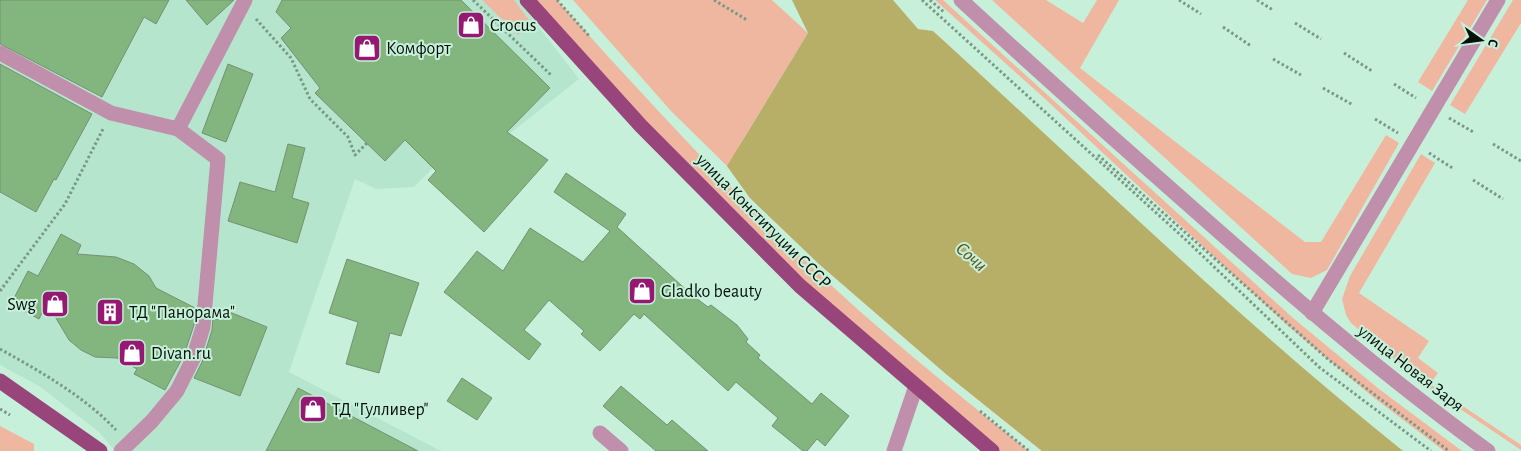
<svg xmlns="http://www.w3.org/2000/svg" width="1521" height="451" font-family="'Alegreya Sans',sans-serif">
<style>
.built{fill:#b5e6cd}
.green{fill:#f0b7a0}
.water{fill:#b7ae67}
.building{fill:#83b57e;stroke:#769073}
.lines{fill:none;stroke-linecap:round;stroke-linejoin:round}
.path{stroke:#7a9888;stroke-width:3;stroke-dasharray:2.5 2.5;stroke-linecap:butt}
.minor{stroke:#bf8fac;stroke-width:15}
.major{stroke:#98457c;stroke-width:15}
.labels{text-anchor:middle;stroke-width:4;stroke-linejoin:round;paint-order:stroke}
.poi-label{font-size:18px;fill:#03110a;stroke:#c7f0da;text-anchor:start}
.street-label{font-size:18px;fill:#03110a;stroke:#c7f0da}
.water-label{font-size:19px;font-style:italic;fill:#5c551f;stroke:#c7f0da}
</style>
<rect width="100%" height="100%" fill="#c7f0da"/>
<polygon class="built" points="0,0 518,0 579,79 508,135 466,135 414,187 376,189 355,179 289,372 441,451 115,451 99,432 39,386 0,365"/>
<g class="green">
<polygon points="482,0 514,0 529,20 518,35"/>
<path d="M527 0H557C640 92 723 183 813 268 881 333 955 392 1029 451H992L800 286Z"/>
<polygon points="573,0 772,0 808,33 739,146 1042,451 946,374 819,264 750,198 727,166 671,111"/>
<polygon points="935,0 943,0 1293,318 1379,389 1462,451 1444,451 1373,397 1287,325 1043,97"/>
<polygon points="992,0 1046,0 1083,23 1097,0 1119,0 1080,68 1305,242 1321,242 1386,135 1399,143 1327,270 1311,278 1292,274"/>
<polygon points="1468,0 1487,0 1432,91 1418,82"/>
<polygon points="1513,0 1521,0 1521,23 1465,114 1450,105"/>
<polygon points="1421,154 1435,163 1359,293 1429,341 1418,358 1438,373 1430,384 1521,445 1521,450 1429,388 1351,323 1346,315 1342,299 1350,276"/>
<polygon points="0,426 34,444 34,451 0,451"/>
</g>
<path class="water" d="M792 0H893L918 29 933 31C1089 173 1239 320 1403 451H1042L946 374 819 264 750 198 727 166 808 33Z"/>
<g class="building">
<polygon points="0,0 169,0 156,24 144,17 102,97 0,44"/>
<polygon points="186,0 234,0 207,25"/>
<polygon points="282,0 461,0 550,88 507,132 548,160 484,232 428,180 436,171 405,140 385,161 315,93 320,88 281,38 291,28 276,12"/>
<polygon points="0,64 92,114 56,180 54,179 36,212 0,192"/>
<polygon points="228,64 253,74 226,142 202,133"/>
<polygon points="288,144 305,148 292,198 309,203 297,243 228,221 240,182 275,192"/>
<polygon points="566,173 626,214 617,227 692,295 708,307 711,305 737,325 748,339 746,342 760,355 758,358 812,404 821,393 849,416 825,446 817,439 807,451 803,451 772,426 778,418 736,382 728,391 644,314 640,319 634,314 600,351 581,334 584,331 549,300 524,330 541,344 529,360 444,292 477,251 503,271 530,228 583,262 610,231 554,192"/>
<polygon points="61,234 81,245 77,254 116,257 134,264 149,276 156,288 195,308 194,325 184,355 165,390 134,374 137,369 117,358 95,357 81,350 69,340 47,303 39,319 11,304 28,271 38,276"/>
<polygon points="347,259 419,283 401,336 390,333 379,373 346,364 358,322 329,313"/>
<polygon points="222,309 267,327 240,396 194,378 202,362 212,330 213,317 218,320"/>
<polygon points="462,378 492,398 477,420 447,401"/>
<polygon points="621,386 667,425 672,420 708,451 656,451 603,406"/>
<polygon points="298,388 418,451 266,451"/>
</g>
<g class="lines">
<g class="path">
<polyline points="473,0 551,75"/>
<polyline points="557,0 590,37"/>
<polyline points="714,0 747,20"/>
<polyline points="922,0 1185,239 1319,367 1431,451"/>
<polyline points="930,0 945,13"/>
<polyline points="1179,0 1201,14"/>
<polyline points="1257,0 1273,10"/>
<polyline points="256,19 291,58 310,99 348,137 355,155 367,143"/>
<polyline points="1295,23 1321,39"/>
<polyline points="1223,27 1251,46"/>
<polyline points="1344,53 1372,71"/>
<polyline points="1273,59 1301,75"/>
<polyline points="1394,84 1416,98"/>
<polyline points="1323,88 1353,105"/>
<polyline points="1449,118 1475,133"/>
<polyline points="1375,119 1398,133"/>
<polyline points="1493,144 1521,161"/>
<polyline points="1429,153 1454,169"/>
<polyline points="1098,155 1329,360 1449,451"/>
<polyline points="1473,180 1503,199"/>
<polyline points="0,291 65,204 103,129"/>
<path d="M0 349C41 372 84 396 116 430"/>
<polyline points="0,409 10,415"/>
<polyline points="980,411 1029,451"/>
</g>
<g class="minor">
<path d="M961 0C1040 73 1119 144 1199 214 1293 297 1387 378 1488 451"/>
<polyline points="0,53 111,113 178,129 245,0"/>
<polyline points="1312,313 1498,0"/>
<polyline points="600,433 621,451"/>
<polyline points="121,451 152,421 177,391 193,359 203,327 218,159 178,129"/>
<polyline points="894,451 916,386"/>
</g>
<g class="major">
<polyline points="527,0 641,126 800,286 992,451"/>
<polyline points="0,381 100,451"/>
</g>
</g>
<defs>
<g id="shop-square" transform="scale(1.4375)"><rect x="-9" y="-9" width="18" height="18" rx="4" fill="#951973" stroke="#c7f0da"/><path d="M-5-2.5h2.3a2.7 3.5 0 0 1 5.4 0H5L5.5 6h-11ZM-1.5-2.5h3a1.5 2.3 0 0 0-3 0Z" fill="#fff"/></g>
<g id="building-square" transform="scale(1.4375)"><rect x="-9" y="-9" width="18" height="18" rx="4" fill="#951973" stroke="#c7f0da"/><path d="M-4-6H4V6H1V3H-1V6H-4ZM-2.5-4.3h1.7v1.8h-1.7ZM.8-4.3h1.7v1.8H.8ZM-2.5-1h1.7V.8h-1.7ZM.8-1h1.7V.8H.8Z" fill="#fff"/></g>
</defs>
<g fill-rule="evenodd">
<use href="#shop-square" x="471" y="25"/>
<use href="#shop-square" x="367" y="48"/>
<use href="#shop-square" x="642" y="291"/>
<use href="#shop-square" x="55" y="304"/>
<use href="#building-square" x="110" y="312"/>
<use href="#shop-square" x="132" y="353"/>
<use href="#shop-square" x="313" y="409"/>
</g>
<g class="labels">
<g class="poi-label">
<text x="490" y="31">Crocus</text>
<text x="386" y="54">Комфорт</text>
<text x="661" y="297">Gladko beauty</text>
<text x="36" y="310" text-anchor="end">Swg</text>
<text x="129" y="318">ТД "Панорама"</text>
<text x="151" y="359">Divan.ru</text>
<text x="332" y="415">ТД "Гулливер"</text>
</g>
<g class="street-label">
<text transform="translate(764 221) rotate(45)" y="6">улица Конституции СССР</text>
<text transform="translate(1411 368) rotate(38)" y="6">улица Новая Заря</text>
</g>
<g class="water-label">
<text transform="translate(972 256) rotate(41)" y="7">Сочи</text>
</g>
</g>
<g transform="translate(1481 40) rotate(104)" stroke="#c7f0da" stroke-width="4" paint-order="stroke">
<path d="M0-4L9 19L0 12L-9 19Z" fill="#03110a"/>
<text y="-8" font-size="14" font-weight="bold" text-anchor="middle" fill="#03110a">С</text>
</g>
</svg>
